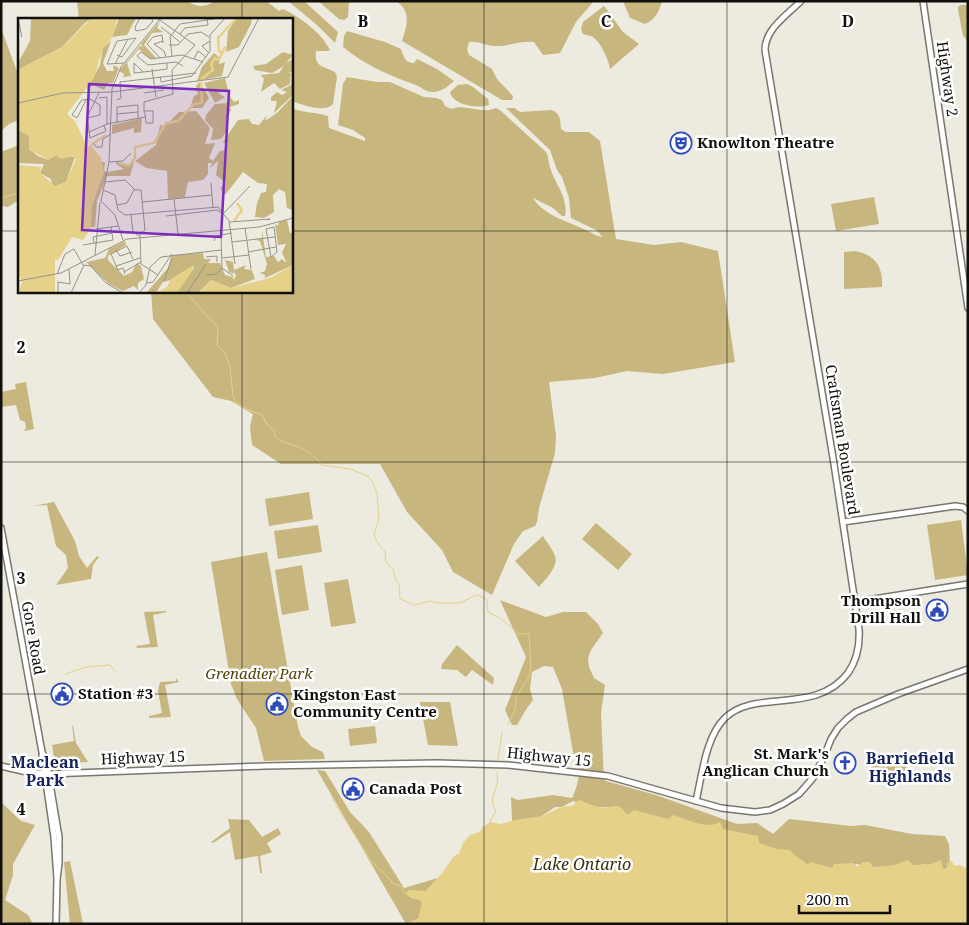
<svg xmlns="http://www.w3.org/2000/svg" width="969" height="925" font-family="'Noto Serif',serif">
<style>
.green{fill:#c7b77f}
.water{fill:#e6d188}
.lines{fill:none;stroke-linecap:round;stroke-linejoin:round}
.stream{stroke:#e6d188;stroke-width:1}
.secondary-casing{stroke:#79776e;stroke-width:8}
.secondary{stroke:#fff;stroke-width:5}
.grid{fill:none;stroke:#11100c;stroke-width:1;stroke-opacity:0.55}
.labels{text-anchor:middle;stroke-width:5;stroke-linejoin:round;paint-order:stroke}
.street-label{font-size:15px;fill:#11100c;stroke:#fff}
.poi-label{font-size:15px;font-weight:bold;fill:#11100c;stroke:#fff;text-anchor:start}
.park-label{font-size:15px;font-style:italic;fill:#53440a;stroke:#fff}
.neighbourhood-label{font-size:16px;font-weight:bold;fill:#15245a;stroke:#fff}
.water-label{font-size:16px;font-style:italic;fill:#382f0e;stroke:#fff}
.inset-river{fill:none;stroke:#e6d188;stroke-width:2.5}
.inset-road{fill:none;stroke:#95938b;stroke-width:1}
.view{fill:#7b2cbf;fill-opacity:0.15;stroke:#7b2cbf;stroke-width:2.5}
.inset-edge{fill:none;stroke:#11100c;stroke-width:2.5}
.grid-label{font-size:16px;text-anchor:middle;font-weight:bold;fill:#11100c;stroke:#fff;stroke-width:5;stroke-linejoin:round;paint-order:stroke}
</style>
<rect width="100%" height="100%" fill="#edeadf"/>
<g class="green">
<path d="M77 1H187C195 7 206 8 214 1H266L279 11 283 9C301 18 321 32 330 50L328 51H316C314 68 324 66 335 72L337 77 333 104C324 114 302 104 291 101V19H79Z"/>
<polygon points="288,1 304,1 338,32 335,43 317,25"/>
<polygon points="318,1 349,1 348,17 344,20 339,19"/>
<path d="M396 1H594L576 22 560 53 543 55 534 42C520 40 508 47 493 46 485 45 477 41 469 42L467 49 469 55 492 69 497 79 513 96 512 100H502L402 41C407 25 412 12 396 1Z"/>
<path d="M623 1H662C659 12 655 20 645 24L630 18Z"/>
<polygon points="961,5 968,5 968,41 963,36 958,10 958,7"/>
<path d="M604 6 623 32 639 44 610 69C609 60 600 40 591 36 588 35 585 35 583 34L581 29 583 22Z"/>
<polygon points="1,28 16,69 19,71 19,120 9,124 1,131"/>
<path d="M347 31 385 42 401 49C404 57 405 63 414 63L417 59 437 69 454 81C448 86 442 92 433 92 425 92 423 88 416 85 390 76 365 65 343 47L344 36Z"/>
<path d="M347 77 377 82H390L424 97 436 98 442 100 445 106 451 109C466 103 481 115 496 108L501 111 546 152C549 157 548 161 550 167 554 183 569 198 565 216H562L553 208 533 198C544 216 570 222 588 231 594 234 596 236 603 237L596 230 571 218 569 198 562 177 557 170 550 150 506 108H514L520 112 551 110C561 113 560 120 561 129L566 132H589L600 141 616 239 654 245 681 242 718 251 735 362 663 374 627 371 595 378 549 382 556 436 555 453 539 508 537 522 535 526 523 531 514 544 492 595 453 572 442 550 407 512 380 464H281L252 445 250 426 253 414 231 401 213 397 153 319 151 291H291V108C303 113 316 112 328 116L329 128 365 141V138L353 130 338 125 343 84Z"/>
<path d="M467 84 473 87 488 99 489 105C477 109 453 105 450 92L458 85Z"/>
<polygon points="19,145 19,200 8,207 1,206 1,152"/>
<polygon points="874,197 879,224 836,231 831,204"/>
<path d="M855 251C876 255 883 267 882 287L844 289V252Z"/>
<polygon points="26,382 34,429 24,431 26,428 25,422 20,420 16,405 1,407 1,392 16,389 15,384"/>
<polygon points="309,492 313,519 269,526 265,499"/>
<polygon points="54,502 75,541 79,556 87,568 97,556 99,557 93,565 91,579 56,585 68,568 66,555 56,546 47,505 33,506"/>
<polygon points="961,520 968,575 935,580 927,525"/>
<polygon points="596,523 632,554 618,570 582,539"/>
<polygon points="318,525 322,552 278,559 274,531"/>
<path d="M543 536C546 542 553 549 555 556 559 566 545 580 539 587L515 561Z"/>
<polygon points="267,552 298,727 301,736 312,747 323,752 325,759 264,761 256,728 237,699 231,684 211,562"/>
<polygon points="302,565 309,610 282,615 275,570"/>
<polygon points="348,579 356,623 331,627 324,583"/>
<path d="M500 600 546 617 563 612H586L598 624 603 633 591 650 588 658 589 667 594 678 605 685 601 713 604 780 606 781 656 795 737 824 757 823 773 834 789 819 851 826 865 825 912 834 945 836 949 844 950 865 940 874 925 864 909 869 896 865 880 870 857 864 825 873 638 816 623 814 612 807H591L573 801 562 807H555L534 821H512L511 797 518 800 553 795 572 798C576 791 581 773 578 765 578 762 576 760 574 758L562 689 553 667 544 666 532 672 530 689 533 700 527 708 517 725H512L505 710 526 657Z"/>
<polygon points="166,611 167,612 153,615 158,647 137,648 136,646 150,644 144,612"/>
<polygon points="457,645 494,678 493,685 472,670 466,677 457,670 441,669 442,664"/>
<polygon points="176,678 179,682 165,685 171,717 149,718 149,716 162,713 158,691 160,682 176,681"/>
<polygon points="420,702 450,702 458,746 428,745"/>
<polygon points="72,726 73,726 76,743 88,762 55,763 52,745 74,741"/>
<polygon points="375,726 377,743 350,746 348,729"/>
<polygon points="905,756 908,779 880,781 872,779 871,767 875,763"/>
<polygon points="317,770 325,771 350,812 369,832 404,888 438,878 426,891 427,909 418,919 406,924"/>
<polygon points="2,803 21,821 35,825 13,864 13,875 5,900 28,915 33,924 13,924 1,921"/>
<polygon points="228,819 249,820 262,837 278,828 281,834 267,843 272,852 260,856 262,873 260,873 258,856 235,860 230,832 213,843 211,842 230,828"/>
<polygon points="70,861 83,924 70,924 64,862"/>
</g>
<path class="water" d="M580 800C586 803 593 806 599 807 613 810 617 799 627 815L634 810 668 819 673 815C686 819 707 830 720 822L723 829 758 836 759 843 777 849 790 850C795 857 802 859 808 865L811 862 832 868 834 864 853 863 856 866H859L863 862H870L873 867 895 865 908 860 913 865 931 864 941 860 943 869H947V863L952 861 954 866 960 865 968 869V924H406L418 919 422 903 419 900 411 898 406 894 408 890 426 891 443 872 454 856 459 854 463 843 470 835 480 832 483 827 490 822 501 824 515 820 542 816 559 808 574 805 575 802Z"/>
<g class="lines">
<g class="stream">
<polyline points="1,198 19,193"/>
<path d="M185 291 218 328 217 345C236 360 228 381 235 402L249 410 262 415 267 424 274 430 275 436C281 443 288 443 296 446 307 450 314 456 322 465L350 469 368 476 373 483 377 493 379 520 374 533 376 540 385 552 386 562 393 569 396 581 399 584 400 599 415 605 429 601 439 603H460L474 596 478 595 487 600 488 612 501 619 517 632V634H529L531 667 529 677 516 697 515 710 508 724"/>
<polyline points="65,674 86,667 110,665 115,671"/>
<polyline points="498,759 502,732"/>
<polyline points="332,799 371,861 389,878 392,883 401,886 406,894"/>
<path d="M490 822 496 811C489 801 494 795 497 784 498 781 497 776 497 772"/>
</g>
<g class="secondary-casing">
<g id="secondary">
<polyline points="923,1 968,308"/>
<polyline points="843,522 955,506 963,507 968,511"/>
<polyline points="1,528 42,752 46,760 59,837 59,863 57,879 56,924"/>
<polyline points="855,602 968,584"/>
<polyline points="42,755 54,837 57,878"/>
<polyline points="1,766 27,772 48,774 265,766 437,763 508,765 608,776 721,808 755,812 770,810 783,804 799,794 813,778 824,757 831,739 838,728 847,719 856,712 898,694 968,669"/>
<path d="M696 801C702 775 706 736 725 718 755 688 815 716 848 673 857 660 860 645 859 629L834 464 765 50C765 29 787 15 801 1"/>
</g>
</g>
<use href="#secondary" class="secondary"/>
</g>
<path class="grid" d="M242 1V19M484 1V924M727 1V924M1 231H19M291 231H968M242 291V924M1 462H968M1 694H968"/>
<defs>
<g id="theatre-ring" transform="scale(1.125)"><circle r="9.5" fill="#fff" stroke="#2e4bbc" stroke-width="1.5"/><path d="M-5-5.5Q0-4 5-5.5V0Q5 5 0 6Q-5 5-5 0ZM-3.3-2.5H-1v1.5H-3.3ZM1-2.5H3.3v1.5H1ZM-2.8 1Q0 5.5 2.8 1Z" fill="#2e4bbc"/></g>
<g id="civic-ring" transform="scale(1.125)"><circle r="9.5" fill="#fff" stroke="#2e4bbc" stroke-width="1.5"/><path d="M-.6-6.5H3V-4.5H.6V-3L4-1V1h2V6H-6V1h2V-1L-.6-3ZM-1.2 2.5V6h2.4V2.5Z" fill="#2e4bbc"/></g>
<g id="church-ring" transform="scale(1.125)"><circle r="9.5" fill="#fff" stroke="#2e4bbc" stroke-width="1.5"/><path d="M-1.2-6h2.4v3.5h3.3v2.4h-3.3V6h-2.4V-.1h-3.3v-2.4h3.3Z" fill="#2e4bbc"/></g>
</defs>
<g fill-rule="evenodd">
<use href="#theatre-ring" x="681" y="143"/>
<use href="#civic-ring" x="937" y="610"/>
<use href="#civic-ring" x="62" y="694"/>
<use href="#civic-ring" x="277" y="704"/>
<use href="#church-ring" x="845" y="763"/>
<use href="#civic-ring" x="353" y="789"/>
</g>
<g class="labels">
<g class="street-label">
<text transform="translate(947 79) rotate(82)" y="5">Highway 2</text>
<text transform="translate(842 440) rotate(81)" y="5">Craftsman Boulevard</text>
<text transform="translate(33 638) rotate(80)" y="5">Gore Road</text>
<text transform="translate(549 757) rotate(6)" y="5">Highway 15</text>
<text transform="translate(143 758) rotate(-2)" y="5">Highway 15</text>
</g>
<g class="poi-label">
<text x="697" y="148">Knowlton Theatre</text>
<text x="921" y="606" text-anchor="end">Thompson<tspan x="921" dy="17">Drill Hall</tspan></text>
<text x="78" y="699">Station #3</text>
<text x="293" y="700">Kingston East<tspan x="293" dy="17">Community Centre</tspan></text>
<text x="829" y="759" text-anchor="end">St. Mark's<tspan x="829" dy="17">Anglican Church</tspan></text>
<text x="369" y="794">Canada Post</text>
</g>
<g class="park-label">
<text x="259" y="679">Grenadier Park</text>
</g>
<g class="neighbourhood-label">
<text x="910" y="764">Barriefield<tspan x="910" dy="18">Highlands</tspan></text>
<text x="45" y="768">Maclean<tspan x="45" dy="18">Park</tspan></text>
</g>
<g class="water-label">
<text x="582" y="870">Lake Ontario</text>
</g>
</g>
<g transform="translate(18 18)">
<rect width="275" height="275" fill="#edeadf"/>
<path d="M13 0H76L68 4 44 29 0 52V45L12 23ZM101 0H118L109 17 94 19ZM219 0H234L233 6 221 29 208 34 210 13ZM142 3 139 10 145 14 134 15 126 27 138 40 132 41 121 31 109 45 113 58 105 59 106 56 101 53 122 28 125 29 123 26ZM93 23 85 45 89 53H96L95 47 101 50 95 65H90L86 72 75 67 69 71 82 47 85 30ZM265 34 275 37 268 45 275 41V54L269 55H273L272 66 262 71 256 65 243 74 246 61 243 57 261 55 266 48 254 55 237 52 235 48 248 46ZM196 35 202 40 201 46 207 44 204 58 179 63 184 49ZM274 55 275 77 256 95 259 83H253V79L259 74 264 77 269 74 263 72 273 67ZM207 60 210 72 200 75 207 79 197 85 186 65ZM182 64 191 80 184 90H172L176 78 180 76 178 68ZM275 78V192L269 190 267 174 261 171 255 177 256 194 246 200 237 199 239 185 243 175 248 174 249 166 240 165 225 154 207 177 202 170 208 165 198 157 200 143 192 150 194 145H190V156L185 162 170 164 167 179 150 181 149 153 128 150 117 143 138 127 142 107 147 108 161 94 178 93 192 110 187 126 197 125 191 140 195 143 202 133 208 132 209 127 205 124 220 102 231 101 234 106 241 107 249 97 247 103 259 95ZM212 79 216 84 221 82V86L212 89 211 86 213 92 208 102 209 112 203 121 193 122 195 111 187 102 188 97 197 86 211 85ZM124 100 123 114 116 115V110L94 116V107ZM0 112 10 115 13 122 11 131 20 138 30 142 38 137 57 139 48 164 35 169 33 161 22 155 26 146 0 145ZM83 144H87L86 153 90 154 106 151 97 145 100 144 108 147 116 144 112 158H89L79 183 77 209H73V191L85 153ZM269 202 272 215H275V247L247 260V257L242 255 247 253 249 246 242 223 238 222 244 220V212L248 239 256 238 260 244 264 241 269 245 264 235 268 226 260 227 257 206 260 208 261 204ZM107 223 108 227 90 238V242L106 258 114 254 119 245 123 248 126 261 120 265V272L116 268 105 273 91 266 68 244 87 240 91 231ZM185 235 186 241H193L190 245H202L207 257 215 259V262L218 258 216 253V256L211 254 207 242 215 244 216 252 228 247 226 251 234 252 237 261 213 270 193 262 180 275H158L176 250 175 248 158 261 145 264 138 275H128L150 250 154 237Z" fill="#c7b77f"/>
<path d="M99 0 95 19 85 30 76 60 49 96 57 103 69 129 73 127 83 140 86 154 74 188 73 210 65 222 54 219 40 242H37V275H1L4 264 0 255V147L23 149 22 155 37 168 48 164 58 141 54 138 43 141 38 137 30 142 11 131V118L0 112V52L44 29 73 1ZM275 247V275H181L193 262 213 270 252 260ZM172 249 176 250 159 275H138L149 269 153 261Z" fill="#e6d188"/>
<path class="inset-river" d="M204 35 201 33 200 20 219 0M183 61 195 52 193 46 197 40 201 42 207 29M73 127 88 117M101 145 111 148 117 140V129L136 125 148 105 160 103 176 86 184 85 183 64M216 203 224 192 219 185"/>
<path class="inset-road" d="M122 0 117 9 118 13 128 11 135 3 133 0M0 1 4 19M143 9 162 24M162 16 167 10 190 7 189 0M145 23 136 26 146 33 148 39M151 27H160L170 16 183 14 191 19M191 35 184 28 192 23M99 37 104 39 118 20 99 23 89 46 106 45M154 38 152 19 162 6 202 0M142 40 129 26 135 19 144 17 145 25M133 41 123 34 119 38 130 47 158 44 165 48M133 41 164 37 185 44M176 41 180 33 188 39M97 46 110 21M134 51 138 79M125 54 116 45V55L134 53 149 51V45M142 58 143 64 174 58 192 33V17L207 0M94 74 210 59 241 0M81 75 69 99 72 120 88 113 86 108M126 75 146 72M81 80 89 79V106M68 82 59 100 54 97 63 83 64 82 72 81 82 87V97L69 100M99 82 103 80 102 64 178 55M0 85 45 75 94 74M126 93H135V105H128L127 96 126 94V84L155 76 154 52 177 27 139 0M99 96 120 94M99 105V89L120 87V100M71 114 89 106 127 99M76 126 78 129H84L85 121 93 116M91 144 105 143 113 135M87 164 107 162 117 172M193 165 195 190M85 172 97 177 100 192 107 197 200 189 211 203 217 246M116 172H123L127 212 122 216 123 246 140 257M156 181 160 216M124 184 194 177M99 187 109 185 116 172M113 197 115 214 121 218M148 198 199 192 205 196 232 168M212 204 252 201 249 202M256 209 259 234 253 239 248 211ZM227 210 233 251M78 211 100 208M203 217 204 250 215 258M105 222 97 197 83 183 91 144 94 71 103 49 143 0M196 223 198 218 214 215M214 224 257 219M76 225 75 219 94 215M65 227 95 222 93 209M98 232 102 238 114 234M230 234 258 229M77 237 82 184M188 239 199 238V244M204 240 231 237M98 248 122 240M106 254 123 244M39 256 47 236 56 231 65 247 73 248 88 265 105 275M107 256 105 250 100 252 93 236 109 228 115 241M189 257 199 256 204 250M0 263 43 255 109 221 241 209 275 200M146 263 154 240M129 265 135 264 154 236M40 275V264L52 266 51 251M53 275 66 247M121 275 128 267 132 249 143 239 203 232M169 275 188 246"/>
<path class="view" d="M71 66 211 73 203 219 64 212Z"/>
<rect width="275" height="275" class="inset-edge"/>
</g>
<g class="grid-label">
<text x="363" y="27">B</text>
<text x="606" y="27">C</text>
<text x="848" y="27">D</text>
<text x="21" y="353">2</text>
<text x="21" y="584">3</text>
<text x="21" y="815">4</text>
</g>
<rect width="969" height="925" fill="none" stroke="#11100c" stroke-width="5"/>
<path d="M799 905v8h91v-8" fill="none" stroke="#11100c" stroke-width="2.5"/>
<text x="806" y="905" font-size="15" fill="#11100c" stroke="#ffffff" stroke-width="4" paint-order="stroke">200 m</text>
</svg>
